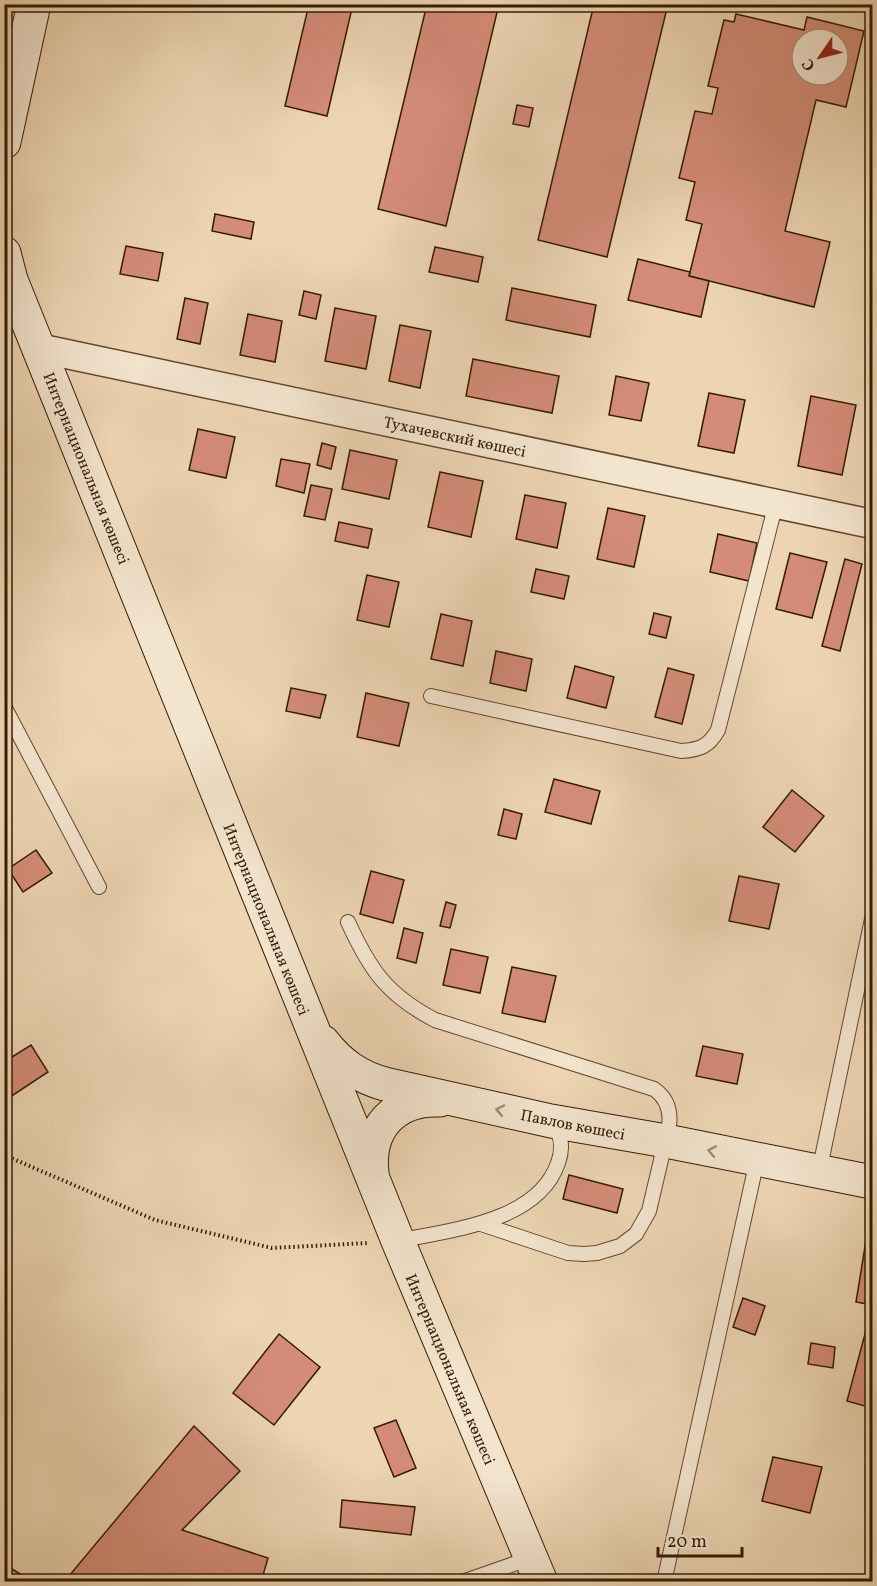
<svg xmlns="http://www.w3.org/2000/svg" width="877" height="1586" font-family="Vollkorn,serif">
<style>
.building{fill:#d48c79;stroke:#341c02;stroke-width:1.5;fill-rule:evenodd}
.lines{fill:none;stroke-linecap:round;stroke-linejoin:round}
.lane-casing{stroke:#624a2e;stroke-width:16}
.street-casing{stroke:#624a2e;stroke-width:31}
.secondary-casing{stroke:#341c02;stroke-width:35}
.path{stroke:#341c02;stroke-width:4;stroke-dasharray:1.5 3;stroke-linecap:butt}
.lane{stroke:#f3e4ce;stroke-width:14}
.street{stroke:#f3e4ce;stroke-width:28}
.secondary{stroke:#f3e4ce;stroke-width:33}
.oneway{stroke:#9d8a72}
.labels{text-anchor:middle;stroke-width:4.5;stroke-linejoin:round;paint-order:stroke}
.street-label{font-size:16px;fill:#341c02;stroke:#f3e4ce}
</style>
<rect width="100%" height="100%" fill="#edd5b3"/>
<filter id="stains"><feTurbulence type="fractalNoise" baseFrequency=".00333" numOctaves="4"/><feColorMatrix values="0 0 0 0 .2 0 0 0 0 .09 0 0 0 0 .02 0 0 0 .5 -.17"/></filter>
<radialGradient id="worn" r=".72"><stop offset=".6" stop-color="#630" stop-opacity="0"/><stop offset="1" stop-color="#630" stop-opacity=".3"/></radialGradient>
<g class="building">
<polygon points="309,4 353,4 327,116 285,106"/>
<polygon points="427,4 499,4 446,226 378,209"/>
<polygon points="594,4 668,4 607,257 538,240"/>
<path d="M736 14 804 30 807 17 864 31 846 107 816 100 785 231 830 242 814 307 689 276 702 224 686 220 695 182 679 178 695 111 712 114 718 88 708 86 724 20 734 22ZM802 39H838V75H802Z"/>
<polygon points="517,105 533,108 529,127 513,124"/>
<polygon points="215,214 254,222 251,239 212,231"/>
<polygon points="126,246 163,253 158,281 120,274"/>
<polygon points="435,247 483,257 478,282 429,272"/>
<polygon points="638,259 690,272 689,276 709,281 701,317 628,300"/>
<polygon points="512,288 596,305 590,337 506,320"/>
<polygon points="304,291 321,295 316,319 299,315"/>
<polygon points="185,298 208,303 200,344 177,339"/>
<polygon points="335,308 376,316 366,369 325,361"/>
<polygon points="248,314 282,321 275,362 240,355"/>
<polygon points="400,325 431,331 420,388 389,381"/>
<polygon points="473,359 559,376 552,413 466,396"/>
<polygon points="616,376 649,383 641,421 609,415"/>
<polygon points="709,393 745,400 734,453 698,446"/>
<polygon points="811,396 856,405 842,475 798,466"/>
<polygon points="198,429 235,437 226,478 189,470"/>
<polygon points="322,443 336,447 331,469 317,465"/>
<polygon points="350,450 397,460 389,499 342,489"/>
<polygon points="281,459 310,464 304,493 276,486"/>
<polygon points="440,472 483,481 471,537 428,527"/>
<polygon points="311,485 332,489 325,520 304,516"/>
<polygon points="525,495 566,503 557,548 516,539"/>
<polygon points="608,508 645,516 634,567 597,559"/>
<polygon points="339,522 372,529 368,548 335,541"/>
<polygon points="718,534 757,543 749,581 710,572"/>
<polygon points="790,553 827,562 812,618 776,609"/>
<polygon points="845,559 862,564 840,651 822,646"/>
<polygon points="536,569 569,576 564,599 531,592"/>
<polygon points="367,575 399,582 389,627 357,620"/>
<polygon points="654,613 671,617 666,638 649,634"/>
<polygon points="441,614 472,621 463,666 431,659"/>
<polygon points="496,651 532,659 526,691 490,683"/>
<polygon points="575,666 614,677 606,708 567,698"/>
<polygon points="668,668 694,675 682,724 655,717"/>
<polygon points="291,688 326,695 320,718 286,711"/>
<polygon points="366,693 409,703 399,746 357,737"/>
<polygon points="554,779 600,791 591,824 545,812"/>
<polygon points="792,790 824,816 795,852 763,827"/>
<polygon points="504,809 522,814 516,839 498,835"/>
<polygon points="36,850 52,873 23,892 8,869"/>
<polygon points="371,871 404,880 393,923 360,914"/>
<polygon points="739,876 779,884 769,929 729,921"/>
<polygon points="446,902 456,905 450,928 440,926"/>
<polygon points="404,928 423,933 416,963 397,958"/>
<polygon points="451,949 488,957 480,993 443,985"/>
<polygon points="512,967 556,976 545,1022 502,1013"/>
<polygon points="31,1045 48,1072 4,1101 4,1062"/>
<polygon points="703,1046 743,1054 737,1084 696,1076"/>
<polygon points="569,1175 623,1189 617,1213 563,1199"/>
<polygon points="869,1222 872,1222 872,1305 856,1302"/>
<polygon points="743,1298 765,1306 755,1335 733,1327"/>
<polygon points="872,1308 872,1408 847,1401"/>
<polygon points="279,1334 320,1367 274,1425 233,1393"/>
<polygon points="811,1343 835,1347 833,1368 808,1364"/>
<polygon points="396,1420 416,1468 394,1477 374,1428"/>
<polygon points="194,1426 240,1471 182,1530 268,1558 261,1582 64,1582"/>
<polygon points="773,1457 822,1467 810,1513 762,1501"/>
<polygon points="342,1500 415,1507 411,1535 340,1527"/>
<polygon points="4,1564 22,1575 17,1582 4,1582"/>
</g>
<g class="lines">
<g class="lane-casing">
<g id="lane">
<path d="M431 696 681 751C700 750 709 746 718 730L776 503"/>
<polyline points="5,708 99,887"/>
<path d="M348 922C370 970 387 995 435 1020L654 1089C667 1098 671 1111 669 1126L649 1211 636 1234 620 1246 597 1253 584 1254 568 1253 481 1224"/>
<polyline points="819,1172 872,919"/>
<path d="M398 1241C450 1230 538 1222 558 1163 563 1150 562 1135 553 1123"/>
<polyline points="462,1582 531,1558"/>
<polyline points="664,1582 757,1160"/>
</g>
</g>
<g class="street-casing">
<polyline id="street" points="38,348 872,524"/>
</g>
<g class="secondary-casing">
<g id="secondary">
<polyline points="4,142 34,4"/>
<polyline points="4,253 11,280 398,1241 541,1582"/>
<path d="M323 1042C340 1064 359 1077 385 1084L551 1121 666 1141 872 1182"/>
<path d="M372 1173C367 1128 395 1098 440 1100"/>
</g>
</g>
<polyline class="path" points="4,1155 155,1220 272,1248 368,1243"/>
<use href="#lane" class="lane"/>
<use href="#street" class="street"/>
<use href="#secondary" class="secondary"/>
</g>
<defs><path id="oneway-chevron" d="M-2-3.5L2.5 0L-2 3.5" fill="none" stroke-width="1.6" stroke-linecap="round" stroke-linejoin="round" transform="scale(1.5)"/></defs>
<g class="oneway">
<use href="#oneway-chevron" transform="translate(500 1110) rotate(-168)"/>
<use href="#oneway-chevron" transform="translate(712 1151) rotate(-169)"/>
</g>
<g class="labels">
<g class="street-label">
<text transform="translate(455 436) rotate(12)" y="6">Тухачевский көшесі</text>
<text transform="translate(87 468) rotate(68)" y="6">Интернациональная көшесі</text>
<text transform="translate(267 919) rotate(68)" y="6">Интернациональная көшесі</text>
<text transform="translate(573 1124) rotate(11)" y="6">Павлов көшесі</text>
<text transform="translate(451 1369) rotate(67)" y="6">Интернациональная көшесі</text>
</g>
</g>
<rect width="877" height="1586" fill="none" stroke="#edd5b3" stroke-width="24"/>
<rect x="6" y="6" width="865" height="1574" fill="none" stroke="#341c02" stroke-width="3"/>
<rect x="12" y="12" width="853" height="1562" fill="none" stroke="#341c02" stroke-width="1.5"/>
<g transform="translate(820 57) rotate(235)"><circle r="28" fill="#f3e4ce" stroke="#a7947c" stroke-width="1.5"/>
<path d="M0-4.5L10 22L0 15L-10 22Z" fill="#8f2418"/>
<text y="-9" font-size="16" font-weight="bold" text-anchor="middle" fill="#341c02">С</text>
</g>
<path d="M658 1547v9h84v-9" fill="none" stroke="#341c02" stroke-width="3"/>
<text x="667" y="1547" font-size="18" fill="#341c02" stroke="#f3e4ce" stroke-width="4.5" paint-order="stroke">20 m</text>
<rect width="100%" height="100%" filter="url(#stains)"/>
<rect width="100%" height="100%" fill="url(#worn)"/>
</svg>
